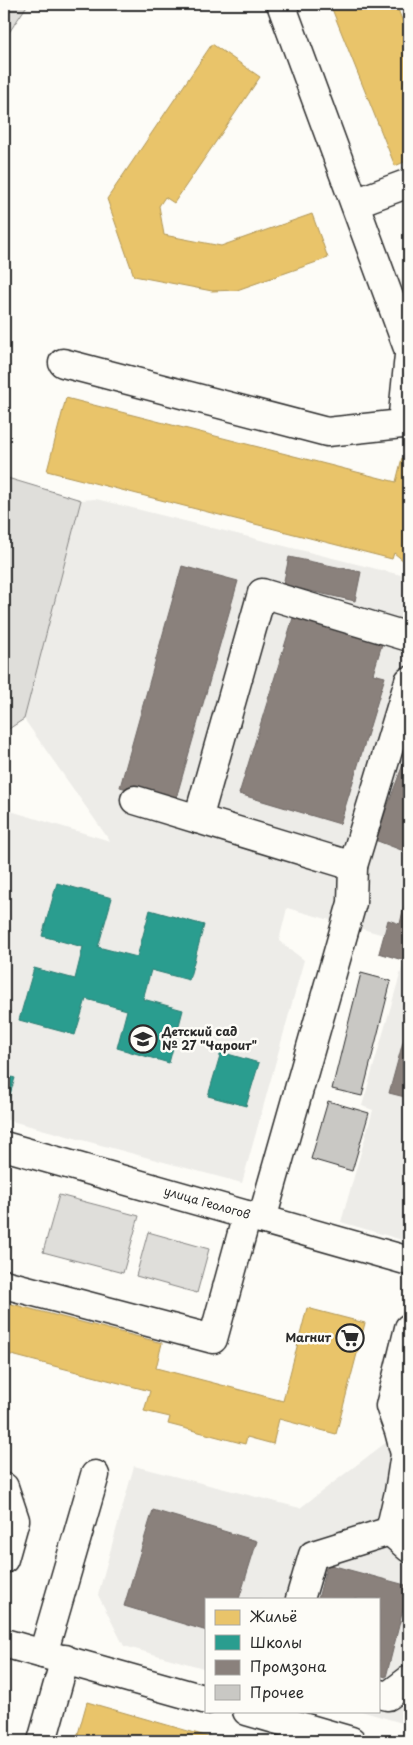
<svg xmlns="http://www.w3.org/2000/svg" width="413" height="1745" font-family="'Playpen Sans',sans-serif">
<style>
.built{fill:#edece8}
.green{fill:#dfdeda;stroke:#858482}
.homes{fill:#e9c46a;stroke:#b09657}
.schools{fill:#2a9d8f;stroke:#2a7b71}
.industry{fill:#8a817c;stroke:#6e6764}
.building{fill:#c9c8c4;stroke:#2b2b2b}
.lines{fill:none;stroke-linecap:round;stroke-linejoin:round}
.minor-casing{stroke:#2b2b2b;stroke-width:31}
.minor{stroke:#fdfcf7;stroke-width:28}
.labels{text-anchor:middle;stroke-width:5;stroke-linejoin:round;paint-order:stroke}
.poi-label{font-size:12px;font-weight:bold;fill:#2b2b2b;stroke:#fdfcf7;text-anchor:start}
.street-label{font-size:12px;fill:#2b2b2b;stroke:#fdfcf7}
</style>
<rect width="100%" height="100%" fill="#fdfcf7"/>
<filter id="ink" filterUnits="userSpaceOnUse"><feTurbulence type="fractalNoise" baseFrequency=".02" numOctaves="2"/><feDisplacementMap in="SourceGraphic" scale="10" xChannelSelector="R" yChannelSelector="G"/><feConvolveMatrix kernelMatrix="1 2 1 2 8 2 1 2 1" color-interpolation-filters="sRGB"/></filter>
<g filter="url(#ink)">
<g class="built">
<polygon points="96,499 409,577 409,1242 341,1222 373,1110 362,1106 404,961 379,953 384,935 287,908 279,941 304,960 242,1183 4,1119 4,809 110,841 24,719 81,500"/>
<polygon points="409,1425 409,1725 361,1711 379,1711 379,1599 207,1599 207,1669 124,1646 98,1595 134,1466 300,1508"/>
</g>
<g class="green">
<polygon points="4,4 28,4 4,40"/>
<polygon points="4,477 81,500 24,719 4,732"/>
<polygon points="59,1195 139,1216 123,1273 43,1252"/>
<polygon points="148,1232 209,1249 197,1293 136,1276"/>
</g>
<g class="homes">
<polygon points="330,4 396,4 409,38 409,160 395,166"/>
<polygon points="212,44 260,77 174,203 165,197 159,206 164,235 221,246 312,214 328,258 237,290 212,291 134,276 107,199"/>
<polygon points="66,398 396,482 402,458 409,461 409,565 394,553 392,559 47,471"/>
<polygon points="4,1302 162,1343 156,1368 283,1401 307,1308 365,1323 336,1434 279,1419 273,1444 247,1437 245,1444 168,1424 170,1417 144,1411 150,1391 4,1353"/>
<polygon points="87,1702 223,1741 76,1741"/>
</g>
<g class="schools">
<polygon points="57,883 112,898 98,947 137,957 150,910 204,925 189,980 151,970 143,999 183,1010 169,1063 117,1048 127,1010 86,999 75,1035 19,1020 34,968 75,979 83,947 42,936"/>
<polygon points="221,1052 259,1063 246,1106 208,1096"/>
<polygon points="4,1075 15,1078 8,1101 4,1100"/>
</g>
<g class="industry">
<polygon points="289,557 361,572 355,601 283,585"/>
<polygon points="182,566 238,581 175,802 120,787"/>
<polygon points="293,618 382,644 373,674 385,677 340,824 239,794"/>
<polygon points="409,748 409,853 375,840"/>
<polygon points="404,906 409,908 409,962 379,953 388,920 400,924"/>
<polygon points="409,1020 409,1098 389,1093"/>
<polygon points="153,1510 257,1541 239,1599 207,1599 207,1631 124,1606"/>
<polygon points="327,1564 409,1586 386,1677 379,1675 379,1599 318,1599"/>
</g>
<g class="building">
<polygon points="361,973 391,981 362,1096 332,1089"/>
<polygon points="328,1101 369,1113 352,1171 311,1159"/>
</g>
<g class="lines">
<g class="minor-casing">
<g id="minor">
<polyline points="281,4 409,351"/>
<polyline points="355,203 409,183"/>
<polyline points="409,355 402,424 409,425"/>
<polyline points="63,363 327,432 402,424"/>
<polyline points="135,800 353,866 352,903 262,1219"/>
<polyline points="198,819 262,593 409,637"/>
<polyline points="353,866 409,681"/>
<polyline points="4,1146 409,1261"/>
<polyline points="4,1284 213,1339 247,1215"/>
<polyline points="4,1487 15,1520 4,1559"/>
<polyline points="390,1531 399,1492 405,1454 399,1431 390,1406 409,1328"/>
<polyline points="390,1531 409,1548"/>
<polyline points="300,1599 313,1555 390,1531"/>
<polyline points="4,1643 207,1700"/>
<polyline points="43,1654 95,1475"/>
<polyline points="379,1694 388,1696 409,1680"/>
<polyline points="247,1711 351,1741"/>
<polyline points="42,1741 65,1659"/>
</g>
</g>
<use href="#minor" class="minor"/>
</g>
</g>
<defs>
<g id="school-ring" transform="scale(1.4375)"><circle r="9.5" fill="#fdfcf7" stroke="#2b2b2b" stroke-width="1.5"/><path d="M0-5L7-2L0 1L-7-2ZM-4 1L0 2.5L4 1V4Q0 6-4 4Z" fill="#2b2b2b"/></g>
<g id="supermarket-ring" transform="scale(1.4375)"><circle r="9.5" fill="#fdfcf7" stroke="#2b2b2b" stroke-width="1.5"/><path d="M-6-5.5h2.5l.6 2H6L4.5 2H-2.5L-4.4-4H-6ZM-1.5 3.2a1.3 1.3 0 1 0 .1 0ZM3 3.2a1.3 1.3 0 1 0 .1 0Z" fill="#2b2b2b"/></g>
</defs>
<g fill-rule="evenodd">
<use href="#school-ring" x="143" y="1039"/>
<use href="#supermarket-ring" x="350" y="1338"/>
</g>
<g class="labels">
<g class="poi-label">
<text x="162" y="1036">Детский сад<tspan x="162" dy="14">№ 27 "Чароит"</tspan></text>
<text x="331" y="1342" text-anchor="end">Магнит</text>
</g>
<g class="street-label">
<text transform="translate(207 1203) rotate(16)" y="4">улица Геологов</text>
</g>
</g>
<rect width="413" height="1745" fill="none" stroke="#fdfcf7" stroke-width="20"/>
<rect x="10" y="10" width="393" height="1725" fill="none" stroke="#2b2b2b" stroke-width="2" filter="url(#ink)"/>
<rect x="205" y="1598" width="175" height="115" fill="#fdfcf7" stroke="#a9a8a5"/>
<rect x="215" y="1610" width="25" height="15" fill="#e9c46a" stroke="#a9a8a5"/>
<text x="250" y="1622" font-size="15" fill="#2b2b2b">Жильё</text>
<rect x="215" y="1635" width="25" height="15" fill="#2a9d8f" stroke="#a9a8a5"/>
<text x="250" y="1648" font-size="15" fill="#2b2b2b">Школы</text>
<rect x="215" y="1660" width="25" height="15" fill="#8a817c" stroke="#a9a8a5"/>
<text x="250" y="1672" font-size="15" fill="#2b2b2b">Промзона</text>
<rect x="215" y="1685" width="25" height="15" fill="#c9c8c4" stroke="#a9a8a5"/>
<text x="250" y="1698" font-size="15" fill="#2b2b2b">Прочее</text>
</svg>
